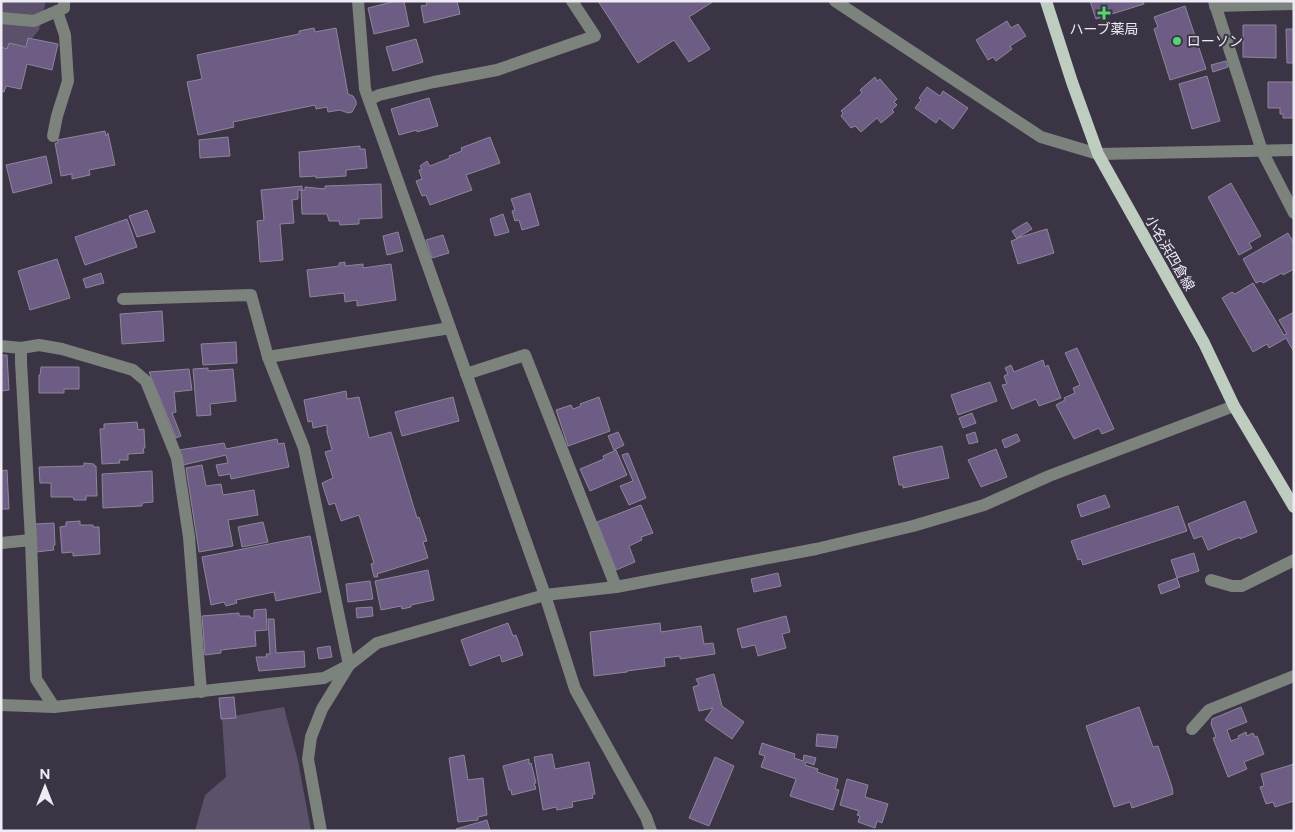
<svg xmlns="http://www.w3.org/2000/svg" width="1295" height="832" font-family="Figtree,'Noto Sans JP',sans-serif">
<style>
.green{fill:#5b516b}
.building{fill:#6d5d85;stroke:#8d869a}
.lines{fill:none;stroke-linecap:round;stroke-linejoin:round}
.minor{stroke:#7b837c;stroke-width:12}
.major{stroke:#becdc0;stroke-width:12}
.poi-dot{fill:#51d674;stroke:#3b3445;stroke-width:2}
.labels{text-anchor:middle;stroke-width:4;stroke-linejoin:round;paint-order:stroke}
.poi-label{font-size:14px;fill:#eeebf5;stroke:#3b3445}
.street-label{font-size:14px;fill:#eeebf5;stroke:#3b3445}
</style>
<rect width="100%" height="100%" fill="#3b3445"/>
<g class="green">
<polygon points="1,1 46,1 39,30 1,75"/>
<polygon points="284,707 298,761 311,831 195,831 205,795 226,777 222,718"/>
</g>
<g class="building">
<polygon points="396,1 404,1 409,26 374,34 368,8"/>
<polygon points="426,1 457,1 460,14 424,23 421,6 427,5"/>
<polygon points="598,1 714,1 689,17 710,49 689,62 674,40 638,63"/>
<polygon points="1090,1 1143,1 1144,4 1096,19"/>
<polygon points="1185,6 1206,69 1170,80 1154,29 1158,27 1154,17"/>
<polygon points="1007,21 1011,28 1018,24 1026,36 1010,46 1012,49 996,61 993,57 988,60 976,40"/>
<polygon points="1243,25 1276,25 1276,58 1243,57"/>
<polygon points="314,28 315,32 336,28 348,94 353,96 356,101 356,105 352,112 348,113 340,110 328,112 327,107 316,109 315,105 233,122 234,127 198,135 187,82 202,79 197,55 299,34 299,31"/>
<polygon points="1286,29 1294,29 1294,63 1287,63"/>
<polygon points="28,38 58,44 52,70 27,64 21,89 6,86 4,92 1,91 1,47 7,49 9,43 26,47"/>
<polygon points="416,39 423,62 393,71 386,47"/>
<polygon points="1226,61 1228,67 1213,72 1211,65"/>
<polygon points="1207,76 1220,121 1192,129 1179,84"/>
<polygon points="875,77 877,81 880,79 897,99 894,102 897,105 892,110 894,112 881,123 877,118 861,132 855,126 851,128 841,116 843,113 841,111 862,93 860,90"/>
<polygon points="1268,82 1294,82 1294,118 1283,118 1283,114 1280,114 1280,108 1268,108"/>
<polygon points="927,87 940,96 943,91 968,108 953,129 939,118 936,123 915,108 921,100 919,98"/>
<polygon points="429,98 438,126 417,132 417,130 399,135 391,109"/>
<polygon points="105,131 106,136 108,133 115,165 89,170 90,175 72,179 72,174 61,176 55,143 58,143 57,140"/>
<polygon points="228,137 230,156 200,158 199,140"/>
<polygon points="490,137 500,163 466,175 472,190 430,205 426,195 422,196 416,181 422,179 419,170 422,169 420,166 427,161 430,166 450,158 449,156 462,151 461,148"/>
<polygon points="360,146 360,149 365,149 367,168 346,170 346,176 316,178 316,176 300,177 299,152"/>
<polygon points="46,156 52,183 13,193 6,165"/>
<polygon points="1231,183 1261,236 1249,243 1252,248 1239,255 1208,197"/>
<polygon points="381,184 382,218 359,219 359,224 340,225 339,221 329,221 327,214 302,214 301,190 305,190 305,187 325,189 325,186"/>
<polygon points="302,186 302,190 298,190 298,199 292,200 294,223 280,224 283,260 260,262 257,221 264,220 261,190"/>
<polygon points="530,193 539,225 522,230 519,220 515,221 512,211 515,210 511,199"/>
<polygon points="147,210 155,232 137,237 129,216"/>
<polygon points="503,214 509,232 495,236 490,219"/>
<polygon points="127,219 137,247 85,265 75,237"/>
<polygon points="1027,222 1032,229 1017,238 1047,229 1054,253 1018,264 1011,241 1017,239 1012,231"/>
<polygon points="398,232 403,251 387,255 383,236"/>
<polygon points="1288,233 1294,243 1294,269 1283,275 1282,273 1263,283 1261,281 1256,283 1243,259"/>
<polygon points="443,235 449,253 432,258 426,240"/>
<polygon points="57,259 70,298 30,310 18,271"/>
<polygon points="345,262 345,266 363,264 363,268 391,264 396,300 357,306 357,300 345,302 344,293 310,297 307,270 339,266 339,263"/>
<polygon points="101,273 104,283 86,288 83,279"/>
<polygon points="1253,283 1284,335 1287,334 1279,320 1294,312 1294,352 1286,338 1269,348 1267,344 1253,352 1222,298 1232,292 1235,294"/>
<polygon points="162,311 164,341 122,344 120,314"/>
<polygon points="236,342 237,363 203,365 201,344"/>
<polygon points="1077,348 1114,429 1102,434 1099,428 1074,439 1056,405 1065,400 1064,398 1075,393 1073,388 1080,385 1065,353"/>
<polygon points="1,355 7,355 9,390 1,391"/>
<polygon points="1043,360 1045,367 1048,365 1061,398 1039,406 1036,399 1012,409 1002,385 1007,384 1004,376 1008,374 1005,368 1011,365 1014,372"/>
<polygon points="41,367 79,367 79,389 64,389 64,393 39,393 39,375 40,375"/>
<polygon points="208,368 208,371 233,369 236,401 210,404 211,415 197,416 193,369"/>
<polygon points="189,369 192,390 174,392 176,412 172,413 181,436 176,438 149,372"/>
<polygon points="990,382 997,401 958,415 951,395"/>
<polygon points="346,391 347,399 359,397 369,438 391,432 417,518 419,517 427,541 423,542 428,558 377,574 378,577 374,577 371,564 374,563 359,515 341,521 335,503 329,505 322,483 333,478 325,452 332,450 327,432 327,425 313,428 312,421 308,422 304,400"/>
<polygon points="453,397 459,421 402,436 395,412"/>
<polygon points="599,397 610,431 568,446 556,410 571,405 573,409 581,406 580,404"/>
<polygon points="972,413 976,423 963,428 959,418"/>
<polygon points="137,422 138,430 144,429 145,448 143,448 144,453 128,454 128,460 119,460 120,463 102,464 100,429 104,429 104,424"/>
<polygon points="618,432 624,445 614,450 608,436"/>
<polygon points="975,432 978,442 969,444 966,435"/>
<polygon points="1017,434 1020,441 1005,448 1002,440"/>
<polygon points="277,439 278,444 284,443 289,467 231,479 230,474 219,476 216,465 228,463 226,455 183,465 179,450 224,443 226,449"/>
<polygon points="942,446 949,478 903,488 903,485 899,485 893,457"/>
<polygon points="996,449 1007,477 981,487 968,460"/>
<polygon points="616,450 627,475 590,491 580,469 604,459 603,456"/>
<polygon points="628,453 646,498 629,505 620,486 633,481 622,455"/>
<polygon points="84,463 94,464 94,466 96,466 97,496 86,496 86,500 74,500 73,497 51,497 51,483 40,483 39,467 84,466"/>
<polygon points="202,465 206,486 221,484 223,495 254,490 258,515 228,520 233,546 199,552 186,468"/>
<polygon points="7,470 9,509 1,509 1,471"/>
<polygon points="152,471 153,502 142,503 142,506 103,508 102,474"/>
<polygon points="1105,495 1110,507 1081,517 1077,505"/>
<polygon points="1245,501 1257,532 1240,539 1240,537 1208,550 1202,536 1194,539 1188,524"/>
<polygon points="641,505 653,533 641,537 642,540 629,546 635,562 616,570 597,522"/>
<polygon points="1178,506 1187,531 1083,565 1081,559 1078,560 1071,541"/>
<polygon points="80,521 80,525 93,525 93,527 99,527 100,554 73,556 73,552 62,553 60,527 66,526 66,522"/>
<polygon points="263,522 268,542 242,547 238,527"/>
<polygon points="54,523 55,545 53,546 54,550 36,552 35,524"/>
<polygon points="310,536 321,592 276,601 274,592 236,600 237,603 226,606 224,602 211,605 202,557"/>
<polygon points="1194,553 1199,571 1177,578 1171,560"/>
<polygon points="428,570 434,600 411,605 411,607 402,609 401,606 381,610 375,581"/>
<polygon points="778,573 781,586 754,592 751,579"/>
<polygon points="1177,578 1180,587 1161,594 1158,585"/>
<polygon points="370,581 373,599 348,602 346,584"/>
<polygon points="372,607 373,616 357,618 356,608"/>
<polygon points="266,609 267,630 255,631 256,646 221,650 221,653 205,655 202,616 239,613 239,616 250,616 250,618 254,618 254,610"/>
<polygon points="786,616 790,632 782,634 786,648 758,656 755,645 742,648 737,629"/>
<polygon points="268,619 274,619 276,653 304,651 305,667 259,671 256,657 267,657 266,654 270,654"/>
<polygon points="508,623 513,636 516,635 523,655 502,662 500,655 470,666 461,640"/>
<polygon points="660,623 661,632 701,626 704,644 713,643 715,654 680,659 680,656 664,658 665,666 627,671 627,672 594,676 590,632"/>
<polygon points="330,646 332,657 319,659 317,648"/>
<polygon points="714,674 722,706 744,722 732,739 705,720 713,708 699,711 693,687 699,685 696,679"/>
<polygon points="234,697 236,718 221,719 219,698"/>
<polygon points="1139,707 1153,747 1158,746 1172,787 1173,794 1132,808 1130,802 1114,807 1086,726"/>
<polygon points="1241,707 1247,722 1227,730 1231,741 1239,738 1238,736 1246,732 1247,736 1253,733 1255,737 1257,736 1264,754 1244,762 1247,769 1228,777 1213,738 1216,737 1211,724 1212,719"/>
<polygon points="817,734 838,736 836,748 816,746"/>
<polygon points="762,743 795,754 794,758 803,761 804,755 816,758 814,765 806,762 805,765 818,769 817,772 838,779 835,789 839,790 833,810 790,796 796,779 761,767 765,756 759,754"/>
<polygon points="552,754 555,769 589,762 595,794 592,795 593,798 572,802 573,807 557,810 556,807 543,810 534,757"/>
<polygon points="464,755 468,780 483,778 487,815 478,817 478,820 458,822 449,758"/>
<polygon points="715,757 734,766 709,826 689,818"/>
<polygon points="529,759 529,764 531,763 536,783 534,783 536,789 512,795 511,790 509,790 503,766"/>
<polygon points="1294,764 1294,801 1275,807 1273,802 1266,804 1260,787 1264,786 1261,774"/>
<polygon points="847,779 868,785 865,797 888,804 882,823 877,821 875,828 858,822 860,816 857,815 859,811 840,805"/>
<polygon points="487,820 490,831 457,831 456,829"/>
</g>
<g class="lines">
<g class="minor">
<polyline points="358,1 365,89 545,595 575,689 646,817 651,831"/>
<polyline points="835,1 1041,137 1098,154 1294,150"/>
<polyline points="1214,1 1262,151 1294,213"/>
<polyline points="1215,6 1294,4"/>
<polyline points="1,18 34,21 64,8 64,1"/>
<polyline points="369,100 379,95 434,82 497,70 595,36 572,1"/>
<polyline points="53,136 57,116 68,81 65,35 57,11"/>
<polyline points="123,299 251,295 268,357 304,448 349,665 322,709 311,737 308,759 321,831"/>
<polyline points="1,346 21,348 39,345 62,349 133,370 146,381 177,458 189,537 201,692"/>
<polyline points="21,348 21,362 31,540 36,679 54,707"/>
<polyline points="268,357 450,328"/>
<polyline points="466,374 525,355 616,587"/>
<polyline points="1,543 31,540"/>
<polyline points="1211,580 1232,586 1242,586 1294,560"/>
<polyline points="1,705 54,707 324,678 349,665 377,643 545,595 616,587 816,549 913,526 984,505 1049,476 1234,406"/>
<polyline points="1192,729 1209,710 1294,676"/>
</g>
<polyline class="major" points="1046,1 1072,82 1098,154 1204,343 1234,406 1294,507"/>
</g>
<g class="poi-dot">
<path d="M1101.5 5.5h5v5h5v5h-5v5h-5v-5h-5v-5h5z"/>
<circle cx="1177" cy="41" r="5"/>
</g>
<g class="labels">
<g class="poi-label">
<text x="1104" y="34">ハーブ薬局</text>
<text x="1187" y="46" text-anchor="start">ローソン</text>
</g>
<g class="street-label">
<text transform="translate(1170 253) rotate(60)" y="5">小名浜四倉線</text>
</g>
</g>
<rect width="1295" height="832" fill="none" stroke="#eeebf5" stroke-width="5"/>
<g transform="translate(45 787)" stroke="#3b3445" stroke-width="4" paint-order="stroke">
<path d="M0-4L9 19L0 12L-9 19Z" fill="#eeebf5"/>
<text y="-8" font-size="14" font-weight="bold" text-anchor="middle" fill="#eeebf5">N</text>
</g>
</svg>
